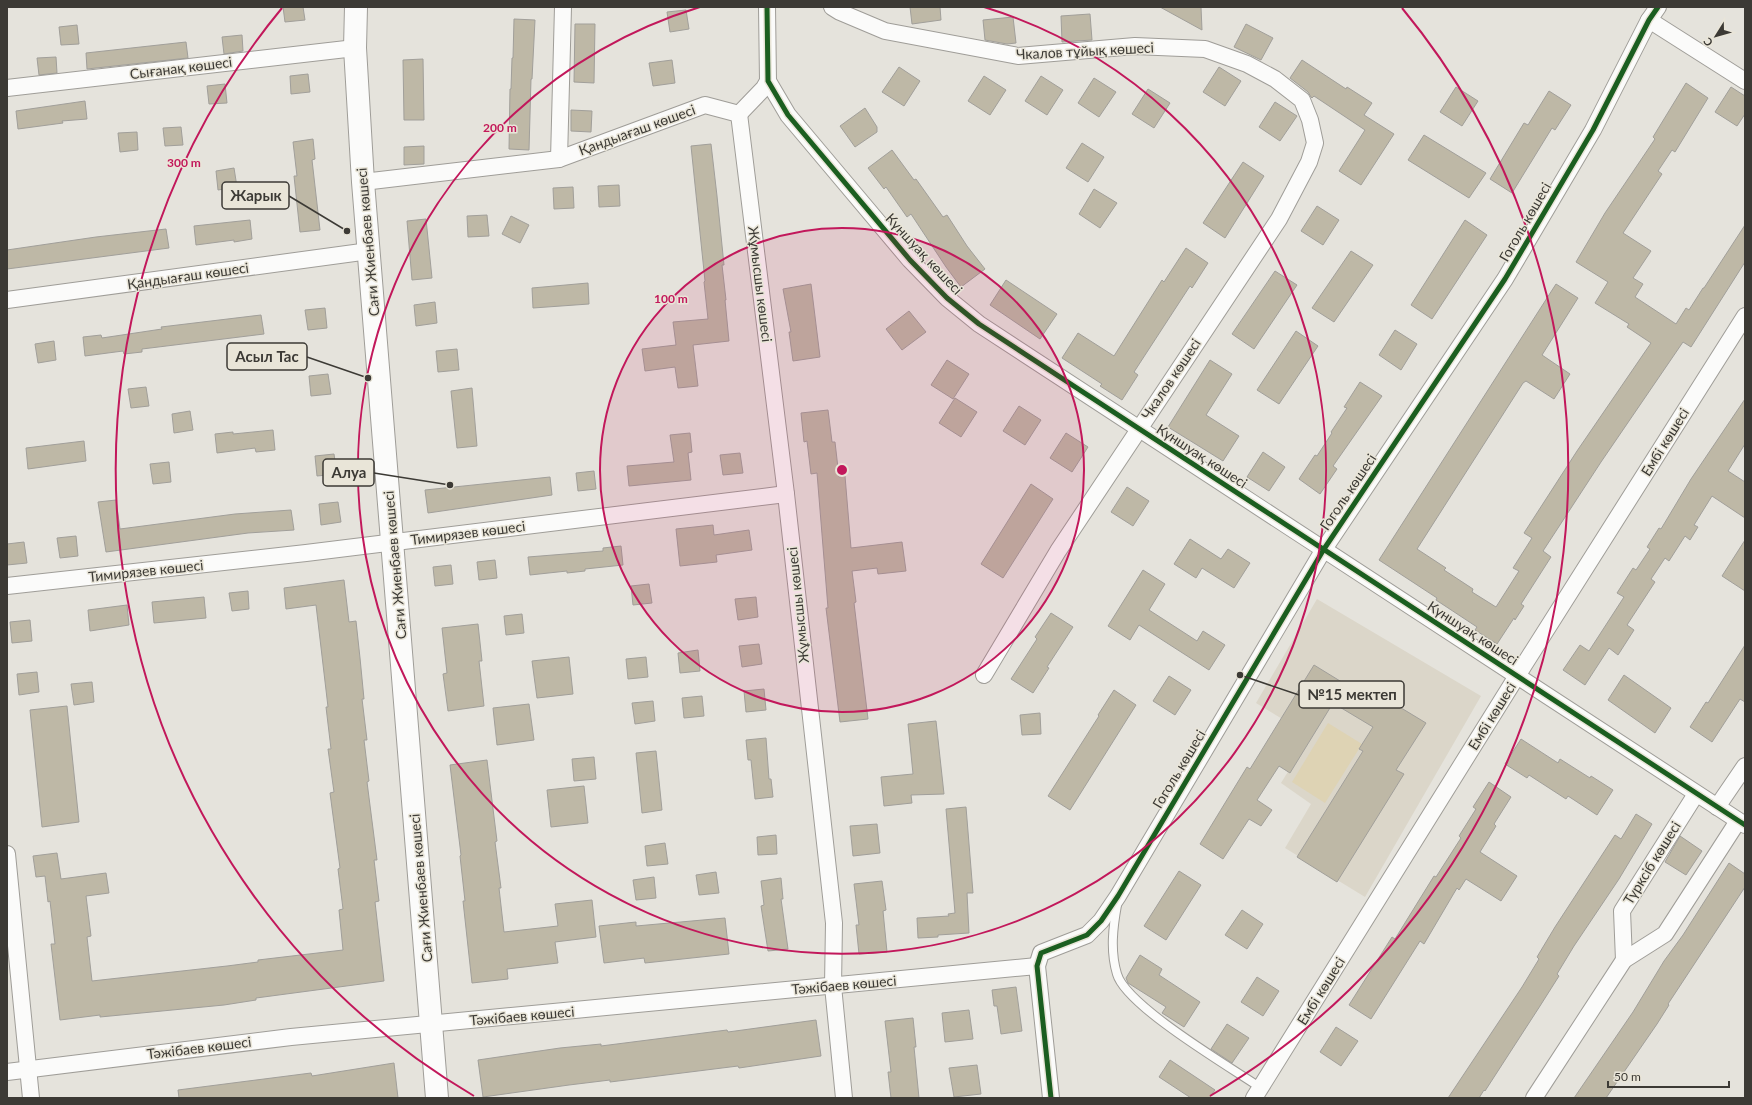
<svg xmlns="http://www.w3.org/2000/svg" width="1752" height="1105" font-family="Lato,sans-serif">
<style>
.built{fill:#dbd6c9}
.green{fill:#ded3b4}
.building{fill:#beb8a6;stroke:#a19f9a}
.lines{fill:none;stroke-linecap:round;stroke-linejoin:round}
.lane-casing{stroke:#9f9d98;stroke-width:10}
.street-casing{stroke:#9f9d98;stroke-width:18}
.secondary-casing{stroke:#9f9d98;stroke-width:24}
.lane{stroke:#fbfbfa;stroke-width:8}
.street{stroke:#fbfbfa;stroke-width:16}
.secondary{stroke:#fbfbfa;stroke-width:22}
.cycleway-casing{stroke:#e9e5d8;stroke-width:8}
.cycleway{stroke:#1b5e20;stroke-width:5}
.ring{fill:none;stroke:#c2185b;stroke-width:2}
.labels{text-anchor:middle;stroke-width:3;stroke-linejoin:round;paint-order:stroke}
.street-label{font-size:14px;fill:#3c3a35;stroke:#e9e5d8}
.centre{fill:#c2185b;stroke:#e9e5d8;stroke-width:2}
.ring-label{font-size:12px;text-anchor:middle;font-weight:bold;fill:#c2185b;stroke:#e9e5d8;stroke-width:3;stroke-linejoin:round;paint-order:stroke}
.leader{fill:none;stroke:#3c3a35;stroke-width:1.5}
.callout-dot{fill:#3c3a35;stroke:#e9e5d8;stroke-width:1.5}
.callout{fill:#e9e5d8;stroke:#3c3a35;stroke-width:1.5}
.callout-label{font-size:15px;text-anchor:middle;font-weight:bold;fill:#3c3a35}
</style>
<rect width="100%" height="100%" fill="#e5e3dc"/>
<polygon class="built" points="1317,599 1481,696 1365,897 1285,848 1311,804 1281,783 1310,736 1256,703"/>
<polygon class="green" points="1328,723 1362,744 1325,803 1292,782"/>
<g class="building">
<polygon points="283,7 303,7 305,20 285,22"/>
<polygon points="910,7 940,7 941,20 912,24"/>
<polygon points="1160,7 1201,7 1202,30"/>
<polygon points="686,10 689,29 670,32 667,12"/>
<polygon points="1090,14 1092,40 1062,42 1061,16"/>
<polygon points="1013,17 1016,43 1007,44 985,40 983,20"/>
<polygon points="514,19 535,20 532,79 531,79 529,150 509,149 510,89 511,89 512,58 513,58"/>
<polygon points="575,24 595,24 594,83 574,82"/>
<polygon points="1246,24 1273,38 1261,60 1234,47"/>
<polygon points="77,25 79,44 61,45 59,27"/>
<polygon points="242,35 243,51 224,54 222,37"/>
<polygon points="186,42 188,58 87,69 86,53"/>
<polygon points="56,57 57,73 39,75 37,58"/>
<polygon points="423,59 424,120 404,120 403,60"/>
<polygon points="672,60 675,83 653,86 649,63"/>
<polygon points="1302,60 1346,89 1347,87 1372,103 1364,115 1394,134 1361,185 1339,171 1365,130 1314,96 1312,98 1311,97 1308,92 1290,78"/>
<polygon points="899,67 920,81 904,106 882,92"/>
<polygon points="1219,67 1241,81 1225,106 1203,92"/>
<polygon points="308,74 310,92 291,94 290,76"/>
<polygon points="984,76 1006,90 990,115 968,101"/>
<polygon points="1041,76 1063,90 1047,115 1025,101"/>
<polygon points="1094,78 1116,92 1099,117 1078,103"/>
<polygon points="1686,83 1708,98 1675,152 1672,150 1658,171 1662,174 1623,233 1651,251 1633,278 1643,284 1635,297 1676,324 1686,308 1689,310 1703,288 1704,288 1745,225 1745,262 1691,347 1683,342 1601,462 1543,551 1551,557 1521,604 1524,606 1515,620 1514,618 1497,644 1475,630 1477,627 1436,600 1437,598 1379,560 1556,284 1578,298 1542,355 1570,374 1554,399 1526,381 1523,383 1417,549 1446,568 1444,570 1473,589 1472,592 1496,607 1519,571 1513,568 1532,538 1524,533 1577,451 1651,343 1627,327 1629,324 1595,303 1608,282 1576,262 1605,213 1655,139 1653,137"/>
<polygon points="225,84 227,103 209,104 207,86"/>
<polygon points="1456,87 1478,101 1462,126 1440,112"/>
<polygon points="1731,87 1745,96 1745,114 1737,126 1715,112"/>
<polygon points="1148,89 1170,103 1154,128 1132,114"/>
<polygon points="1549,91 1571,105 1555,130 1552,128 1512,193 1490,179 1524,123 1528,125"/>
<polygon points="85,101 87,119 62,121 63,123 18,129 16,111"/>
<polygon points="1275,102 1297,116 1280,141 1259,127"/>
<polygon points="865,108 877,127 877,132 855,147 840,126"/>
<polygon points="571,110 592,111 591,132 571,131"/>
<polygon points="181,127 183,145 165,146 163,128"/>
<polygon points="137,132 138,150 120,152 118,133"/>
<polygon points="1424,135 1486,173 1469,198 1408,160"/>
<polygon points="313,139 315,159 312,160 320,230 300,232 294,176 297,176 293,142"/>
<polygon points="1082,143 1104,157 1088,182 1066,168"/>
<polygon points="711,144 717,196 724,265 722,265 726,300 725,300 729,341 693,345 698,386 678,388 675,367 645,371 642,349 676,345 673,322 708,319 704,282 705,281 691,146"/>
<polygon points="424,146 424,164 404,165 404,147"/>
<polygon points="892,150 914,180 916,179 943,217 947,215 967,246 985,269 961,287 946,267 911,214 907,217 886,187 884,189 868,168"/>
<polygon points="1243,162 1264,176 1225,238 1203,223"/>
<polygon points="234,168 237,187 218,190 216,171"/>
<polygon points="619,185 620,206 599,207 598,186"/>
<polygon points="573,187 574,208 554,209 553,188"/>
<polygon points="1094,189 1117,203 1100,228 1079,214"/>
<polygon points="1317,206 1339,220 1323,245 1301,231"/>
<polygon points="487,215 489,236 468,237 467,216"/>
<polygon points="511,216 529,225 520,243 502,234"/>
<polygon points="426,219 432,278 412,280 407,221"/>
<polygon points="250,220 252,239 234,242 234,240 196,245 194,226"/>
<polygon points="1465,220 1487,235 1432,319 1411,305"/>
<polygon points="166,229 169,248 7,269 7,250 96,237"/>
<polygon points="1186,248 1208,263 1192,288 1190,286 1134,372 1138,375 1122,400 1100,386 1102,384 1062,358 1078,333 1114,356 1162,280 1164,282"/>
<polygon points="1351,251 1373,265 1334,322 1312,308"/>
<polygon points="1275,271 1297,285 1254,349 1232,334"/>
<polygon points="1006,280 1057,314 1040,339 990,305"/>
<polygon points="588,283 589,304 533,308 532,288"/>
<polygon points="811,284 820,357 793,361 789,332 791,332 783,289"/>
<polygon points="435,302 437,323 416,326 414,305"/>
<polygon points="325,308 327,328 308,330 305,310"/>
<polygon points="909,311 926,332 902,350 886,329"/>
<polygon points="261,315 264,334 142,349 142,352 124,354 123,351 85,356 83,337 101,335 102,338 162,329 161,327"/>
<polygon points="1395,330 1417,344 1401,370 1379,355"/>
<polygon points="1296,331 1318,346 1279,404 1257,390"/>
<polygon points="54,341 56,360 38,363 35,344"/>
<polygon points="457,349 459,370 438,372 436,351"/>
<polygon points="947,360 969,374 953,399 931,385"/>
<polygon points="1210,360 1232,374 1206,415 1239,436 1223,461 1168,427"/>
<polygon points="328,374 331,394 311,396 309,376"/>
<polygon points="1360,382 1382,396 1333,466 1337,469 1320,494 1299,479 1315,455 1317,456 1332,433 1331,432 1347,408 1344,407"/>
<polygon points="146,387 149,406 131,408 128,389"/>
<polygon points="472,388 477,446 457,448 451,391"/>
<polygon points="955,398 977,412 961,437 939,423"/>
<polygon points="1745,399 1745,444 1728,471 1745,482 1745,518 1712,496 1694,525 1698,527 1690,540 1685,536 1669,561 1665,558 1651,579 1655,582 1627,625 1634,630 1618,655 1609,648 1585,685 1563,670 1580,645 1589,651 1624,597 1617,593 1633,568 1636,570 1650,549 1647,547 1659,528 1661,529 1691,479"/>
<polygon points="1019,406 1041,420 1025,445 1003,431"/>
<polygon points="828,410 832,442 835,442 839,477 845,476 851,548 902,542 906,571 878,574 877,568 852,571 856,602 854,603 868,719 840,722 826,608 828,608 817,473 811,474 807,441 804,442 801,413"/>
<polygon points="190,411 193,430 174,433 172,414"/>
<polygon points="273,430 275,450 256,452 255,448 217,453 215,434 233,432 233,434"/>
<polygon points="690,433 692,452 688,453 691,480 629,486 627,466 674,462 670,435"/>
<polygon points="1066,433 1088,447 1072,472 1050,458"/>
<polygon points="84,441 86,461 28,469 26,448"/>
<polygon points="1263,452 1285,467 1269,491 1247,477"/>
<polygon points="740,453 743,473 723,475 720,455"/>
<polygon points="334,454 337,474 317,476 315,456"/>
<polygon points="169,462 171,482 153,484 150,464"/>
<polygon points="594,471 596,489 578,491 576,473"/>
<polygon points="550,477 552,495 428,513 425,490"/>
<polygon points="1031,484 1053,499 1003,578 981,564"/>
<polygon points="1127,487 1149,501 1133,526 1111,512"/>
<polygon points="116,500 120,529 235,514 291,510 294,530 248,533 106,552 98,502"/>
<polygon points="338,502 341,522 321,525 319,504"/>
<polygon points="713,525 714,535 749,530 752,550 716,555 717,562 680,566 676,529"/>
<polygon points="76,536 78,556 60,558 57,538"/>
<polygon points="1190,539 1221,559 1228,549 1250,563 1234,588 1202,568 1196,578 1174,564"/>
<polygon points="1745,540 1745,591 1722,576"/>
<polygon points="24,542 27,563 7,565 7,544"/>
<polygon points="621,546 623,565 585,569 585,571 567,573 567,571 530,575 528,557 603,551 603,548"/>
<polygon points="495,560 497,578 479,580 477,562"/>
<polygon points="451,565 453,584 435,586 433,567"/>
<polygon points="1143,570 1165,584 1149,610 1197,641 1203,631 1225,645 1209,670 1139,625 1130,640 1108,626"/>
<polygon points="344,580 349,622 356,621 360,658 364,699 362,699 367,740 364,740 369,781 367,782 377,860 374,860 379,901 375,902 384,981 256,998 256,1000 224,1005 100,1017 100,1015 60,1020 51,944 55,944 50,901 48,902 45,876 36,877 33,856 57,853 61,879 106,873 109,893 86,896 91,936 87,937 92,981 227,966 258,962 258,960 343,950 339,910 343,909 338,869 340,868 330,793 334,792 328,749 331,749 326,707 328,707 316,605 286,609 284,588"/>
<polygon points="649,584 652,603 633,605 631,586"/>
<polygon points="248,591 249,609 232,611 229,593"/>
<polygon points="204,597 206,618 154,623 152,602"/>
<polygon points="756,597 758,617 738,620 735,599"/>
<polygon points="127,605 129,625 90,631 88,610"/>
<polygon points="1051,613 1073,627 1047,667 1049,668 1033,693 1011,679 1037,639 1035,637"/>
<polygon points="522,614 524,633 506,635 504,616"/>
<polygon points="30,620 32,641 12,643 10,622"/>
<polygon points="478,624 482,661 479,661 484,706 448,711 443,674 447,673 442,628"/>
<polygon points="759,644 762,664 742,667 739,646"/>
<polygon points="1745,645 1745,702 1740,699 1712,742 1690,727 1706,702 1708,703"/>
<polygon points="698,650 700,671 680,673 678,653"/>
<polygon points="569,657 573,694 537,698 532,661"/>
<polygon points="646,657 648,677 628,679 626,659"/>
<polygon points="1314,665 1384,708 1388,700 1426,723 1396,770 1404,774 1337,882 1297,857 1363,751 1359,749 1373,727 1333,703 1290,773 1279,766 1257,800 1272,810 1261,826 1249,819 1223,859 1200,844 1247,767 1250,769"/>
<polygon points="37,672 39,692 19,695 17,674"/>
<polygon points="1624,675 1671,708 1655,733 1608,700"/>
<polygon points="1169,676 1191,690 1175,715 1153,701"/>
<polygon points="92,682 94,702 74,705 71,684"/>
<polygon points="764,689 766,710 746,712 744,691"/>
<polygon points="1114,690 1136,705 1070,810 1048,796 1099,716 1098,715"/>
<polygon points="702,696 704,716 684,718 682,698"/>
<polygon points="653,701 655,721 635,724 632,703"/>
<polygon points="529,704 534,740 497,745 493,708"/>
<polygon points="67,706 79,822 42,827 30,710"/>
<polygon points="1040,713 1041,734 1022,735 1020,715"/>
<polygon points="936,721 944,794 911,795 912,803 884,806 881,777 913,774 908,724"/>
<polygon points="766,738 769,779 771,779 773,797 755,799 751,760 748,760 746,740"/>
<polygon points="1521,739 1558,763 1560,759 1590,778 1591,776 1613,790 1597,815 1568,796 1566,799 1529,775 1527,778 1505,764"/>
<polygon points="656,751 662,810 642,813 636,753"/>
<polygon points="594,757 596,779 574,781 572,759"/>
<polygon points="487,760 497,841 495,842 501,888 499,888 504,932 558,926 555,904 592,900 596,937 555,942 558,963 507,969 508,979 472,983 463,901 465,901 460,856 461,855 450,765"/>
<polygon points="1489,782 1511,797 1494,824 1496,826 1480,852 1517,876 1501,901 1466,879 1459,890 1457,888 1424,944 1420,941 1371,1019 1349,1005 1392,937 1395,939 1434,876 1436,877 1461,838 1459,836 1476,809 1473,807"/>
<polygon points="584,786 588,823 551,827 547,790"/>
<polygon points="966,807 973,893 967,893 969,933 938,935 938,937 918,938 917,918 949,916 948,914 955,913 946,809"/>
<polygon points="1636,814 1652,824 1619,879 1574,946 1557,974 1559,976 1540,1006 1485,1091 1484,1090 1479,1098 1448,1098 1522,987 1539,959 1537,957 1555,927 1615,835 1621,839"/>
<polygon points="877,824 880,853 853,856 850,826"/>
<polygon points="776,835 777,854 758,855 757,837"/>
<polygon points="1680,836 1702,851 1686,875 1665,862"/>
<polygon points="665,843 668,864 647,866 645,846"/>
<polygon points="1729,863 1745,874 1745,887 1668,1004 1669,1005 1657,1024 1606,1098 1574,1098 1633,1012 1664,961 1683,935"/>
<polygon points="1179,871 1201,885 1166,940 1144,926"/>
<polygon points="716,872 719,893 699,895 696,875"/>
<polygon points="654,877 656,898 636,900 633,880"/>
<polygon points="781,878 783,899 781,899 788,949 768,951 761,906 764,905 761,881"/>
<polygon points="882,881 886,910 883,911 887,952 859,954 856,925 859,925 854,884"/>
<polygon points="1242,910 1263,924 1247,949 1225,935"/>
<polygon points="725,918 729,954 645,963 644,958 604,963 599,926 636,922 636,926"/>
<polygon points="1140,955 1162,969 1159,975 1200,1002 1184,1027 1162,1013 1166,1007 1128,983 1126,978"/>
<polygon points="1257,977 1279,991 1263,1016 1241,1002"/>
<polygon points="1016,987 1022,1031 1001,1034 997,1006 994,1006 992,990"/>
<polygon points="969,1010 973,1039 945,1042 942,1013"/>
<polygon points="913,1018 916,1047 914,1047 919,1098 891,1098 888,1072 891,1072 885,1021"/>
<polygon points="816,1020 821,1056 739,1068 738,1066 610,1082 610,1080 569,1085 483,1097 478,1060 560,1048 601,1044 601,1046 727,1030 728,1032"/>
<polygon points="1227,1024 1249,1038 1232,1063 1211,1049"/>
<polygon points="1336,1027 1358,1041 1341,1066 1320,1052"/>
<polygon points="1170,1060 1215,1090 1209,1098 1191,1098 1159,1077"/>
<polygon points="394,1063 398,1098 179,1098 178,1090 311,1073 312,1076"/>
<polygon points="977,1065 981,1094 954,1097 949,1068"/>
</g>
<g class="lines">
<g class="lane-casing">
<path id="lane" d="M1117 905C1113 927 1110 951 1117 974 1126 1006 1230 1067 1261 1088"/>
</g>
<g class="street-casing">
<g id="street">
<polyline points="767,7 768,81 788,115 910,260 947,298 979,324 1745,825"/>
<polyline points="832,7 840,12 885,31 1018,56 1135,46 1205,49 1247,64 1275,79 1302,100 1310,120 1315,143 1309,162 1279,219 1058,551 984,675"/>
<polyline points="1649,20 1745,81"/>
<polyline points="7,88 355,48"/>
<polyline points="739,114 786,494 834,923 833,986 844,1098"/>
<polyline points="739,114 764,88 768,81"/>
<polyline points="559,159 563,7"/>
<polyline points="363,182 559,159 705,105 739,114"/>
<polyline points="7,300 369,251"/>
<polyline points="7,586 306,553 786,494"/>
<polyline points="1717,807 1745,766"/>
<polyline points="7,854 31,1098"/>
<polyline points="1624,960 1622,911 1696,794"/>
<polyline points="7,1072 291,1037 1037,966"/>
<polyline points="1051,1098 1037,966 1041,953 1087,935 1101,921 1118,896 1324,549 1505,279 1593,130 1649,20 1658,7"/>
<polyline points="1254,1098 1517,676 1745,316"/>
<polyline points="1534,1098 1624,960 1665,934 1738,821"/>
</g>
</g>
<g class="secondary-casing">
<polyline id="secondary" points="356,7 355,48 363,182 437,1098"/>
</g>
<use href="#lane" class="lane"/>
<use href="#street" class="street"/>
<use href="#secondary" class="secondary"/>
<g class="cycleway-casing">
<g id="cycleway">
<polyline points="767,7 768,81 788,115 910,260 947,298 979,324 1745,825"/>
<polyline points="1051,1098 1037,966 1041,953 1087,935 1101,921 1118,896 1324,549 1505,279 1593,130 1649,20 1658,7"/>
</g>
</g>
<use href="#cycleway" class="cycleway"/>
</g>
<circle cx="842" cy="470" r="242" fill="#c2185b" fill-opacity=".12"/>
<g class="ring">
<circle cx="842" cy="470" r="242"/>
<path d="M984 7A484 484 0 1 1 700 7"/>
<path d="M474 1096A726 726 0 0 1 282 8M1402 8A726 726 0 0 1 1210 1096"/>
</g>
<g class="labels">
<g class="street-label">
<text transform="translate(1085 51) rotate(-3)" y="5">Чкалов тұйық көшесі</text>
<text transform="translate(181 68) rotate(-7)" y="5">Сығанақ көшесі</text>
<text transform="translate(637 130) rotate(-20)" y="5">Қандыағаш көшесі</text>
<text transform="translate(1525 222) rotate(-60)" y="5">Гоголь көшесі</text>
<text transform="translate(368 242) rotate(-95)" y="5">Сағи Жиенбаев көшесі</text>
<text transform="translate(924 254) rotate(47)" y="5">Күншуақ көшесі</text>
<text transform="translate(188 276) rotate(-8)" y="5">Қандыағаш көшесі</text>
<text transform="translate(760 284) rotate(83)" y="5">Жұмысшы көшесі</text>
<text transform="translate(1171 379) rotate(-56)" y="5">Чкалов көшесі</text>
<text transform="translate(1665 442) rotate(-58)" y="5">Ембі көшесі</text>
<text transform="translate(1202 456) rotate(33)" y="5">Күншуақ көшесі</text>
<text transform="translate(1348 492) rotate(-56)" y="5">Гоголь көшесі</text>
<text transform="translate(468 533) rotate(-7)" y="5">Тимирязев көшесі</text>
<text transform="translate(395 565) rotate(-95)" y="5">Сағи Жиенбаев көшесі</text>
<text transform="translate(146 571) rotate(-6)" y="5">Тимирязев көшесі</text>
<text transform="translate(798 605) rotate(-96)" y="5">Жұмысшы көшесі</text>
<text transform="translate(1473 633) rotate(33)" y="5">Күншуақ көшесі</text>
<text transform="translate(1492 716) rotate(-58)" y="5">Ембі көшесі</text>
<text transform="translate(1179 769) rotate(-59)" y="5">Гоголь көшесі</text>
<text transform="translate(1652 863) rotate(-58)" y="5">Түрксіб көшесі</text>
<text transform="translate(421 888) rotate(-95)" y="5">Сағи Жиенбаев көшесі</text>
<text transform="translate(844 985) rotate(-5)" y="5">Тәжібаев көшесі</text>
<text transform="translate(1321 991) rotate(-58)" y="5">Ембі көшесі</text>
<text transform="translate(522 1016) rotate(-5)" y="5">Тәжібаев көшесі</text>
<text transform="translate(199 1048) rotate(-7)" y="5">Тәжібаев көшесі</text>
</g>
</g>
<circle cx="842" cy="470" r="6" class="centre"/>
<g class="ring-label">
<text x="500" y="132">200 m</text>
<text x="184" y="167">300 m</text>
<text x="671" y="303">100 m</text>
</g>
<path class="leader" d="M347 231L289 196M368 378L307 357M450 485L374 473M1240 675L1299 695"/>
<g class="callout-dot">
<circle cx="347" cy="231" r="4"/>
<circle cx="368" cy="378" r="4"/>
<circle cx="450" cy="485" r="4"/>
<circle cx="1240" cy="675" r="4"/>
</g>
<g class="callout">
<rect x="222" y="182" width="67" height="27" rx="4"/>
<rect x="227" y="343" width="80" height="27" rx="4"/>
<rect x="323" y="459" width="51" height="27" rx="4"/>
<rect x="1299" y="681" width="105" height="27" rx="4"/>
</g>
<g class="callout-label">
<text x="256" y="201">Жарык</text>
<text x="267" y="362">Асыл Тас</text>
<text x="349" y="478">Алуа</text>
<text x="1352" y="700">№15 мектеп</text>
</g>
<rect width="1752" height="1105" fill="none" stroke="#3c3a35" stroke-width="16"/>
<g transform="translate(1716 36) rotate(233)" stroke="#e9e5d8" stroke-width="3" paint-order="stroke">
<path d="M0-3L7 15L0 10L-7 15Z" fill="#3c3a35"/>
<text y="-6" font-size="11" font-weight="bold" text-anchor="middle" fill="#3c3a35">С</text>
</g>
<path d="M1608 1081v6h121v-6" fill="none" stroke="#3c3a35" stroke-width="2"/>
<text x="1614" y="1081" font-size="12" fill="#3c3a35" stroke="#e9e5d8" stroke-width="3" paint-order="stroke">50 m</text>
</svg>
